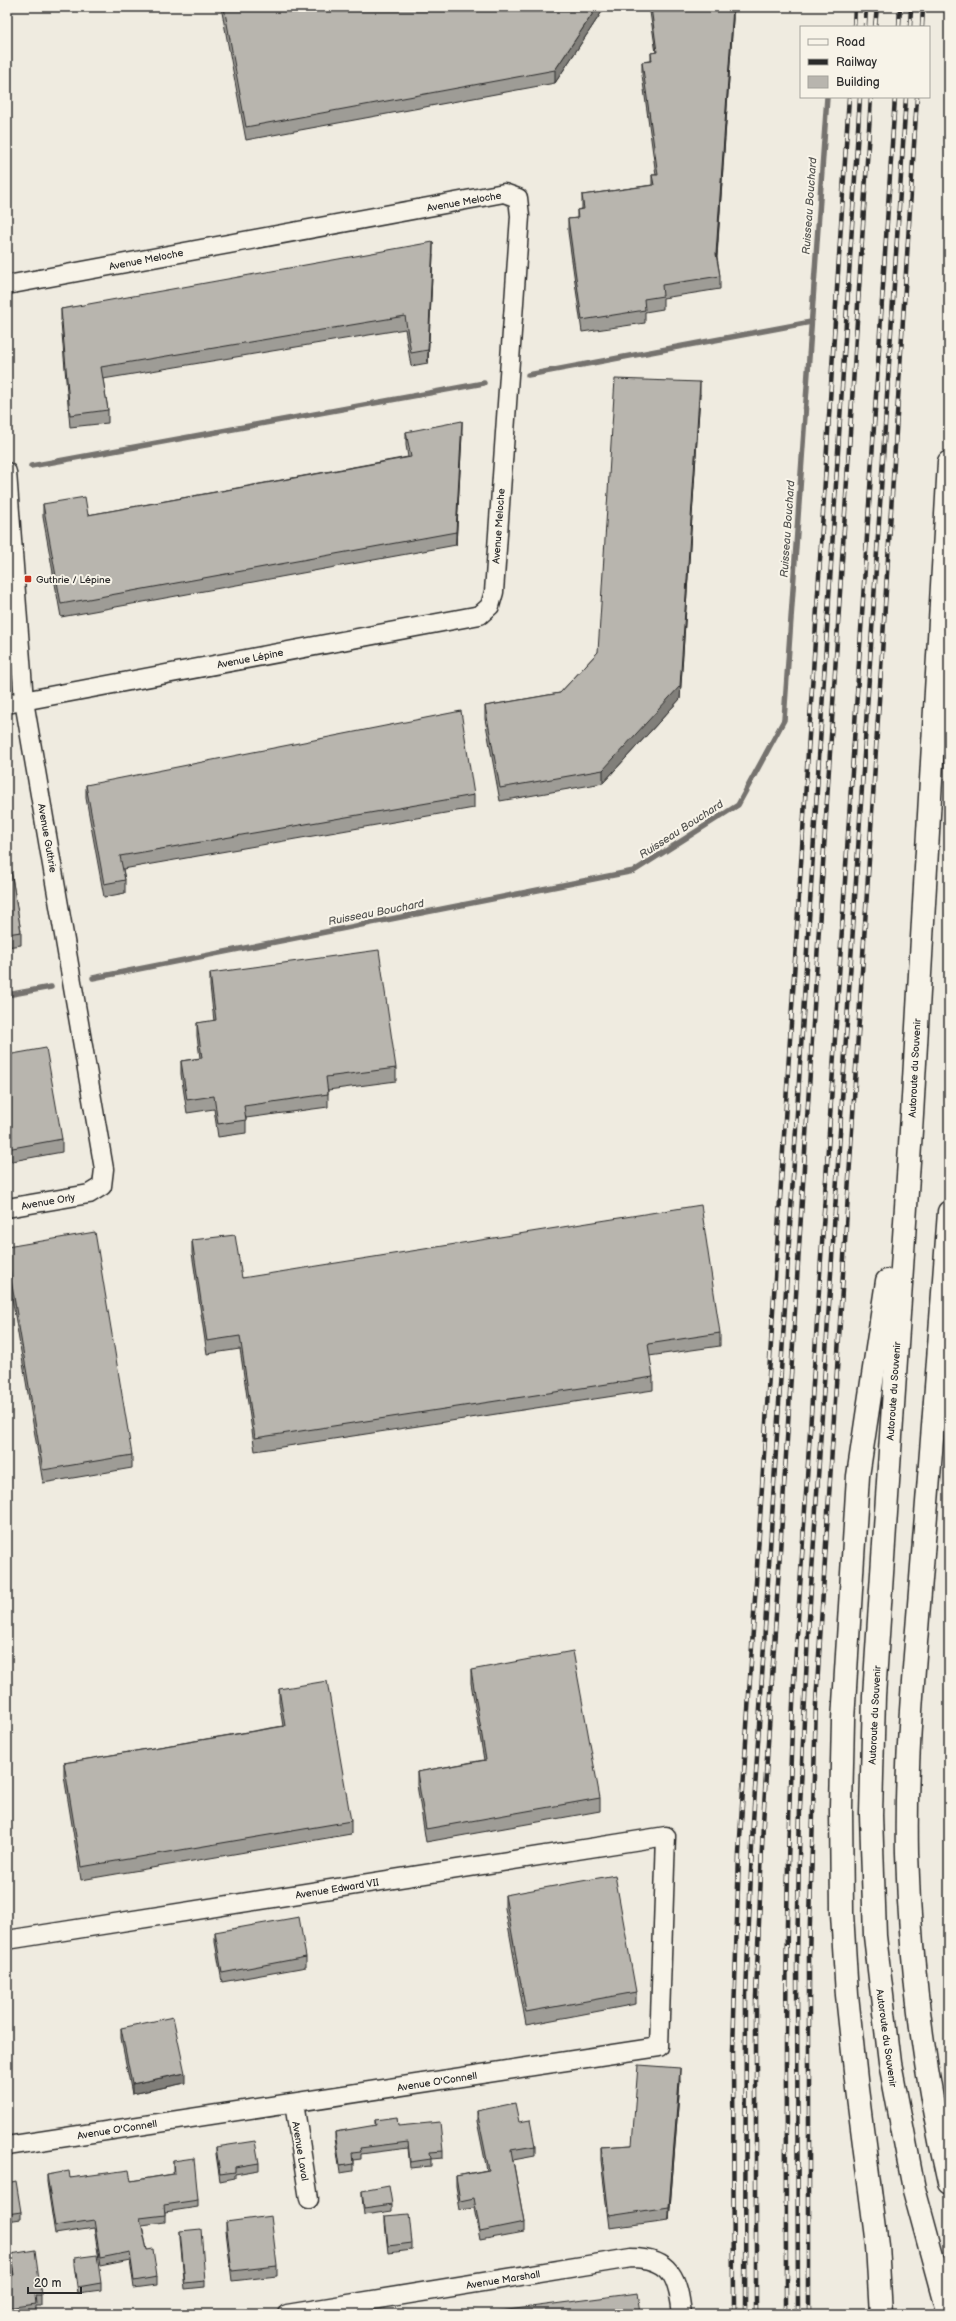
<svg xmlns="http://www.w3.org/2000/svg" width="956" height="2321" font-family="'Balsamiq Sans',sans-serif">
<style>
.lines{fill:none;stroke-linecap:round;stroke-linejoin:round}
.stream{stroke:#74726e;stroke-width:5.5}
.minor-casing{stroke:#2b2b2b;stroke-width:21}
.highway-casing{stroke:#2b2b2b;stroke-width:25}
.minor{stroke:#f7f3e8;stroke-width:18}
.highway{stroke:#f7f3e8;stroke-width:22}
.rail-casing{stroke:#2b2b2b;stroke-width:4.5}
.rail{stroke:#f7f3e8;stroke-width:3;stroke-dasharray:9;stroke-linecap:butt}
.wall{fill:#9e9c96;stroke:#2b2b2b}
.shaded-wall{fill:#817f7a;stroke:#2b2b2b}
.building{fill:#b8b5ae;stroke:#2b2b2b}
.poi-dot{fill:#c8321e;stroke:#f7f3e8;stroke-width:1.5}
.labels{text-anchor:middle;stroke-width:4;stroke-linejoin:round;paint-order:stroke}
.street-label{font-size:10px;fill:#2b2b2b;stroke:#f7f3e8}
.poi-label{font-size:10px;fill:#2b2b2b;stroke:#f7f3e8;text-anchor:start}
.water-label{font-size:11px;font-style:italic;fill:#555552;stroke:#f7f3e8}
</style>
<rect width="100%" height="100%" fill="#efebe0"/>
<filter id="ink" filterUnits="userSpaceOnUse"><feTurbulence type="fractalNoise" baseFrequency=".025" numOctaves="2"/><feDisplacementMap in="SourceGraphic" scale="8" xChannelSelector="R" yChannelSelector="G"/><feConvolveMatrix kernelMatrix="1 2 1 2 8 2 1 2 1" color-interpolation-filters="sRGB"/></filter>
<g filter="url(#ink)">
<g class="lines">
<g class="stream">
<polyline points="528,375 811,322"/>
<polyline points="31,466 484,383"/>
<polyline points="93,978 634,871 738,805 784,720 827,97"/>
<polyline points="7,995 51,987"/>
</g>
<g class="minor-casing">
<g id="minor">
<polyline points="7,285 504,193 518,198 520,216 494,592 490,606 480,615 7,704"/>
<polyline points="7,472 24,701 104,1169 102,1186 89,1194 7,1208"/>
<polyline points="7,1940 666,1836 659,2047 7,2146"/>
<polyline points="294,2103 309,2199"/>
<path d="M287 2314 631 2258C672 2258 678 2279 682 2314"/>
</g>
</g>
<g class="highway-casing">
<g id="highway">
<path d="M949 1212C940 1334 931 1457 921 1579 914 1670 905 1762 907 1853 910 1964 924 2074 949 2183"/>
<polyline points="881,2314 877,2245 857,2089 847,1995 842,1913 841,1808 843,1720 858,1476 887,1281"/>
<polyline points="948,2314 914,2189 890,2063 875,1936 871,1815 874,1696 912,1115 949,462"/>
</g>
</g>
<use href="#minor" class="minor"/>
<use href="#highway" class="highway"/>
<g class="rail-casing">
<g id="rail">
<polyline points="854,27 855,7"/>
<polyline points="865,27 866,7"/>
<polyline points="875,27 877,7"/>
<polyline points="899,27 900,7"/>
<polyline points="910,27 911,7"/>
<polyline points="922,27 923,7"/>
<polyline points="734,2314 733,2050 739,1854 849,97"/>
<polyline points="745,2314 746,1996 753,1822 860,97"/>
<polyline points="756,2314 756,1996 763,1823 871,97"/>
<path d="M786 2314C786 2103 784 1892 794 1682L895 97"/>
<polyline points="798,2314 797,1958 800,1807 808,1634 906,97"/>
<polyline points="809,2314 809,1958 816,1703 917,97"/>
</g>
</g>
<use href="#rail" class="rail"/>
</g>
<g class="wall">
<polygon points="221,7 605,7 555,83 246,140"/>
<polygon points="650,7 733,7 733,19 717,257 720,276 720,289 663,298 663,309 645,312 645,323 582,332 568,232 568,219 577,218 577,210 582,209 582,195 652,185 652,175 656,175 642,75 642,62 651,61 651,53 656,53 650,12"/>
<polygon points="433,254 428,363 411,366 405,329 103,379 108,410 108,423 70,427 61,322 61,309"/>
<polygon points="700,394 680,699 603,783 500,801 485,719 485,706 560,693 598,652"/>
<polygon points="406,432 462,434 456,545 61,617 43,517 43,504 88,515 408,457 406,445"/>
<polygon points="86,785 474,795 474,808 123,869 125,880 125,893 104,897 86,798"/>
<polygon points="7,846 21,932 21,945 7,947"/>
<polygon points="210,973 396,1068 396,1081 328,1090 328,1107 246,1118 246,1133 218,1137 214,1109 187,1113 181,1074 181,1061 200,1058 197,1036 197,1023 214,1021 210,986"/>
<polygon points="7,1055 62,1139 62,1152 7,1162"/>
<polygon points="192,1240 242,1278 720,1333 720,1346 649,1356 653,1377 653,1390 255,1451 240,1349 207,1354 192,1253"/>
<polygon points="7,1247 132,1455 132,1468 43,1483 7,1268"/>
<polygon points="471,1670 600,1798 600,1811 426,1842 417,1785 417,1772 484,1760 471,1683"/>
<polygon points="279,1689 351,1821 351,1834 81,1880 64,1776 64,1763 283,1726 279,1702"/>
<polygon points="505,1895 636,1992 636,2004 526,2025 505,1908"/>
<polygon points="215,1932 306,1957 306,1967 222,1982 215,1942"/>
<polygon points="121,2028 185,2083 132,2094 121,2038"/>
<polygon points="680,2081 669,2220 609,2228 601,2160 601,2147 632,2145"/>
<polygon points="477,2111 519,2122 535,2146 535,2156 513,2160 524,2222 524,2232 480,2240 474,2208 460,2210 456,2186 456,2176 487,2170 477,2121"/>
<polygon points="375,2120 398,2126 443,2151 443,2158 431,2159 431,2166 410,2168 408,2148 361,2154 361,2159 353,2160 353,2171 340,2173 335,2138 335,2132 375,2126"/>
<polygon points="216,2147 259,2163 259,2170 235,2174 235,2178 220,2181 216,2154"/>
<polygon points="173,2161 198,2200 198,2207 165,2212 165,2222 142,2225 147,2250 157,2277 157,2285 134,2288 130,2260 100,2266 94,2228 55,2234 47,2182 47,2175 70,2178 131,2181 173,2174"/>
<polygon points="7,2183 21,2212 21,2219 7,2221"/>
<polygon points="362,2191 392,2204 392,2211 364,2215 362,2197"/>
<polygon points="385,2216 412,2243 412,2250 388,2253 385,2223"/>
<polygon points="226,2222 277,2266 277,2276 232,2281 226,2231"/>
<polygon points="180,2231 205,2281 205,2287 185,2289 180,2238"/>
<polygon points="11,2254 41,2295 41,2306 36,2306 36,2314 7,2314 7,2276 13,2276 11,2265"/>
<polygon points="74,2258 101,2283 101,2290 78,2293 74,2265"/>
</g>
<g class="shaded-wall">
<polygon points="597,7 605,7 555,83 555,70"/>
<polygon points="733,7 733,19 716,267 716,254"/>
<polygon points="433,242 433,254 428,363 428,350"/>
<polygon points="700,382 700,394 680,699 603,783 603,770"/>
<polygon points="462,421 462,434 456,545 456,532"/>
<polygon points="680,2068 680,2081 669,2220 669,2207"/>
<polygon points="185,2073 185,2083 132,2094 132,2084"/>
</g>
<g class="building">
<polygon points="224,7 597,7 555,70 246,127"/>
<polygon points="651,7 733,7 716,254 720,276 662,285 663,296 644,299 645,310 582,320 568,219 578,218 577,210 584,209 582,195 654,185 652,175 658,175 642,62 652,61 651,53 657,52"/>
<polygon points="433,242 428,350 411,353 405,316 101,367 108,410 70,415 61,309"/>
<polygon points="615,379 700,382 680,686 603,770 500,788 485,706 560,693 598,652"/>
<polygon points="462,421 456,532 61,604 43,504 85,497 88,515 411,457 406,432"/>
<polygon points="461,711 474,795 120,856 125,880 104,884 86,785"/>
<polygon points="7,846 21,932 7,934"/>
<polygon points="379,950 396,1068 326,1077 328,1094 244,1106 246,1120 218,1124 214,1096 187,1100 181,1061 202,1058 197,1023 216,1020 210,973"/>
<polygon points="46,1048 62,1139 7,1149 7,1055"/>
<polygon points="701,1205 720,1333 648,1344 653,1377 255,1438 240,1336 207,1341 192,1240 235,1235 242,1278"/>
<polygon points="95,1232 132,1455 43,1470 7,1255 7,1247"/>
<polygon points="573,1651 600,1798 426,1829 417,1772 486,1760 471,1670"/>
<polygon points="327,1681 351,1821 81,1867 64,1763 285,1726 279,1689"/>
<polygon points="615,1875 636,1992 526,2012 505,1895"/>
<polygon points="299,1917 306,1957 222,1973 215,1932"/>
<polygon points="173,2017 185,2073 132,2084 121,2028"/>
<polygon points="638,2065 680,2068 669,2207 609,2216 601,2147 632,2145"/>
<polygon points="515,2103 519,2122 530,2120 535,2146 511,2150 524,2222 480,2231 474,2198 460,2201 456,2176 489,2170 477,2111"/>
<polygon points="397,2117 398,2126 440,2122 443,2151 430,2152 431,2159 410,2162 408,2142 360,2148 361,2152 352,2153 353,2164 340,2166 335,2132 376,2125 375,2120"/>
<polygon points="255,2141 259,2163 235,2167 235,2172 220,2174 216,2147"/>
<polygon points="194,2158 198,2200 164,2205 165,2215 140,2218 147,2250 153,2249 157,2277 134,2281 130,2252 100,2258 94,2220 55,2226 47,2175 69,2171 70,2178 129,2170 131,2181 174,2174 173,2161"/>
<polygon points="16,2181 21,2212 7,2214 7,2183"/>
<polygon points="389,2186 392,2204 364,2208 362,2191"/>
<polygon points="409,2214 412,2243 388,2246 385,2216"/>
<polygon points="271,2216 277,2266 232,2271 226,2222"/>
<polygon points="201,2229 205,2281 185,2283 180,2231"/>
<polygon points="35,2250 41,2295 35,2295 36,2304 7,2308 7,2276 14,2275 11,2254"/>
<polygon points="97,2255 101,2283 78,2287 74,2258"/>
<polygon points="638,2293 641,2314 477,2314"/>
</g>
</g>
<rect class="poi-dot" x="24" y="575" width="8" height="8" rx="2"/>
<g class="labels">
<g class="street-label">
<text transform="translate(464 201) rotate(-10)" y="4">Avenue Meloche</text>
<text transform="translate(146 259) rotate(-11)" y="4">Avenue Meloche</text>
<text transform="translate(498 526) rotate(-86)" y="4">Avenue Meloche</text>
<text transform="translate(250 658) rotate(-11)" y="4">Avenue Lépine</text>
<text transform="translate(48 838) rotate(80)" y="4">Avenue Guthrie</text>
<text transform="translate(914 1068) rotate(-87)" y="4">Autoroute du Souvenir</text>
<text transform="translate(48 1201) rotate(-10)" y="4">Avenue Orly</text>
<text transform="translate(893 1391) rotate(-86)" y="4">Autoroute du Souvenir</text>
<text transform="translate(874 1715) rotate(-87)" y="4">Autoroute du Souvenir</text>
<text transform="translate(337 1888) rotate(-9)" y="4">Avenue Edward VII</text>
<text transform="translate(887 2038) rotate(82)" y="4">Autoroute du Souvenir</text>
<text transform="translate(437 2081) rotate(-9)" y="4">Avenue O'Connell</text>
<text transform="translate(117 2129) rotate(-9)" y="4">Avenue O'Connell</text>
<text transform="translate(301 2151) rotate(81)" y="4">Avenue Laval</text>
<text transform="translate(503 2279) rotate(-9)" y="4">Avenue Marshall</text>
</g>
<g class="poi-label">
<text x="36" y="583">Guthrie / Lépine</text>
</g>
<g class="water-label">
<text transform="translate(809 206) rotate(-86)" y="4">Ruisseau Bouchard</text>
<text transform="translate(787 529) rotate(-86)" y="4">Ruisseau Bouchard</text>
<text transform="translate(681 829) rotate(-33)" y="4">Ruisseau Bouchard</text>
<text transform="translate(376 912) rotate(-11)" y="4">Ruisseau Bouchard</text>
</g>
</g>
<rect width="956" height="2321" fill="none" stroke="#f7f3e8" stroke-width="24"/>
<rect x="12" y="12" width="932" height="2297" fill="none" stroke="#2b2b2b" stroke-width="1.5" filter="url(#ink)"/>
<rect x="800" y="26" width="130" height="72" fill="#f7f3e8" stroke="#a5a39c"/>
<rect x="808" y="39" width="20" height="6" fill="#f7f3e8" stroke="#a5a39c"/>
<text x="836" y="46" font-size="12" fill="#2b2b2b">Road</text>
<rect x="808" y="59" width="20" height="6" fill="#2b2b2b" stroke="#a5a39c"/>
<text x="836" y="66" font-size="12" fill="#2b2b2b">Railway</text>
<rect x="808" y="76" width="20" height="12" fill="#b8b5ae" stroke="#a5a39c"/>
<text x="836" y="86" font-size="12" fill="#2b2b2b">Building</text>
<path d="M28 2287v6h53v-6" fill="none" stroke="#2b2b2b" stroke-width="2"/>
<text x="34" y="2287" font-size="12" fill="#2b2b2b" stroke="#f7f3e8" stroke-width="3" paint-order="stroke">20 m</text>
</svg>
